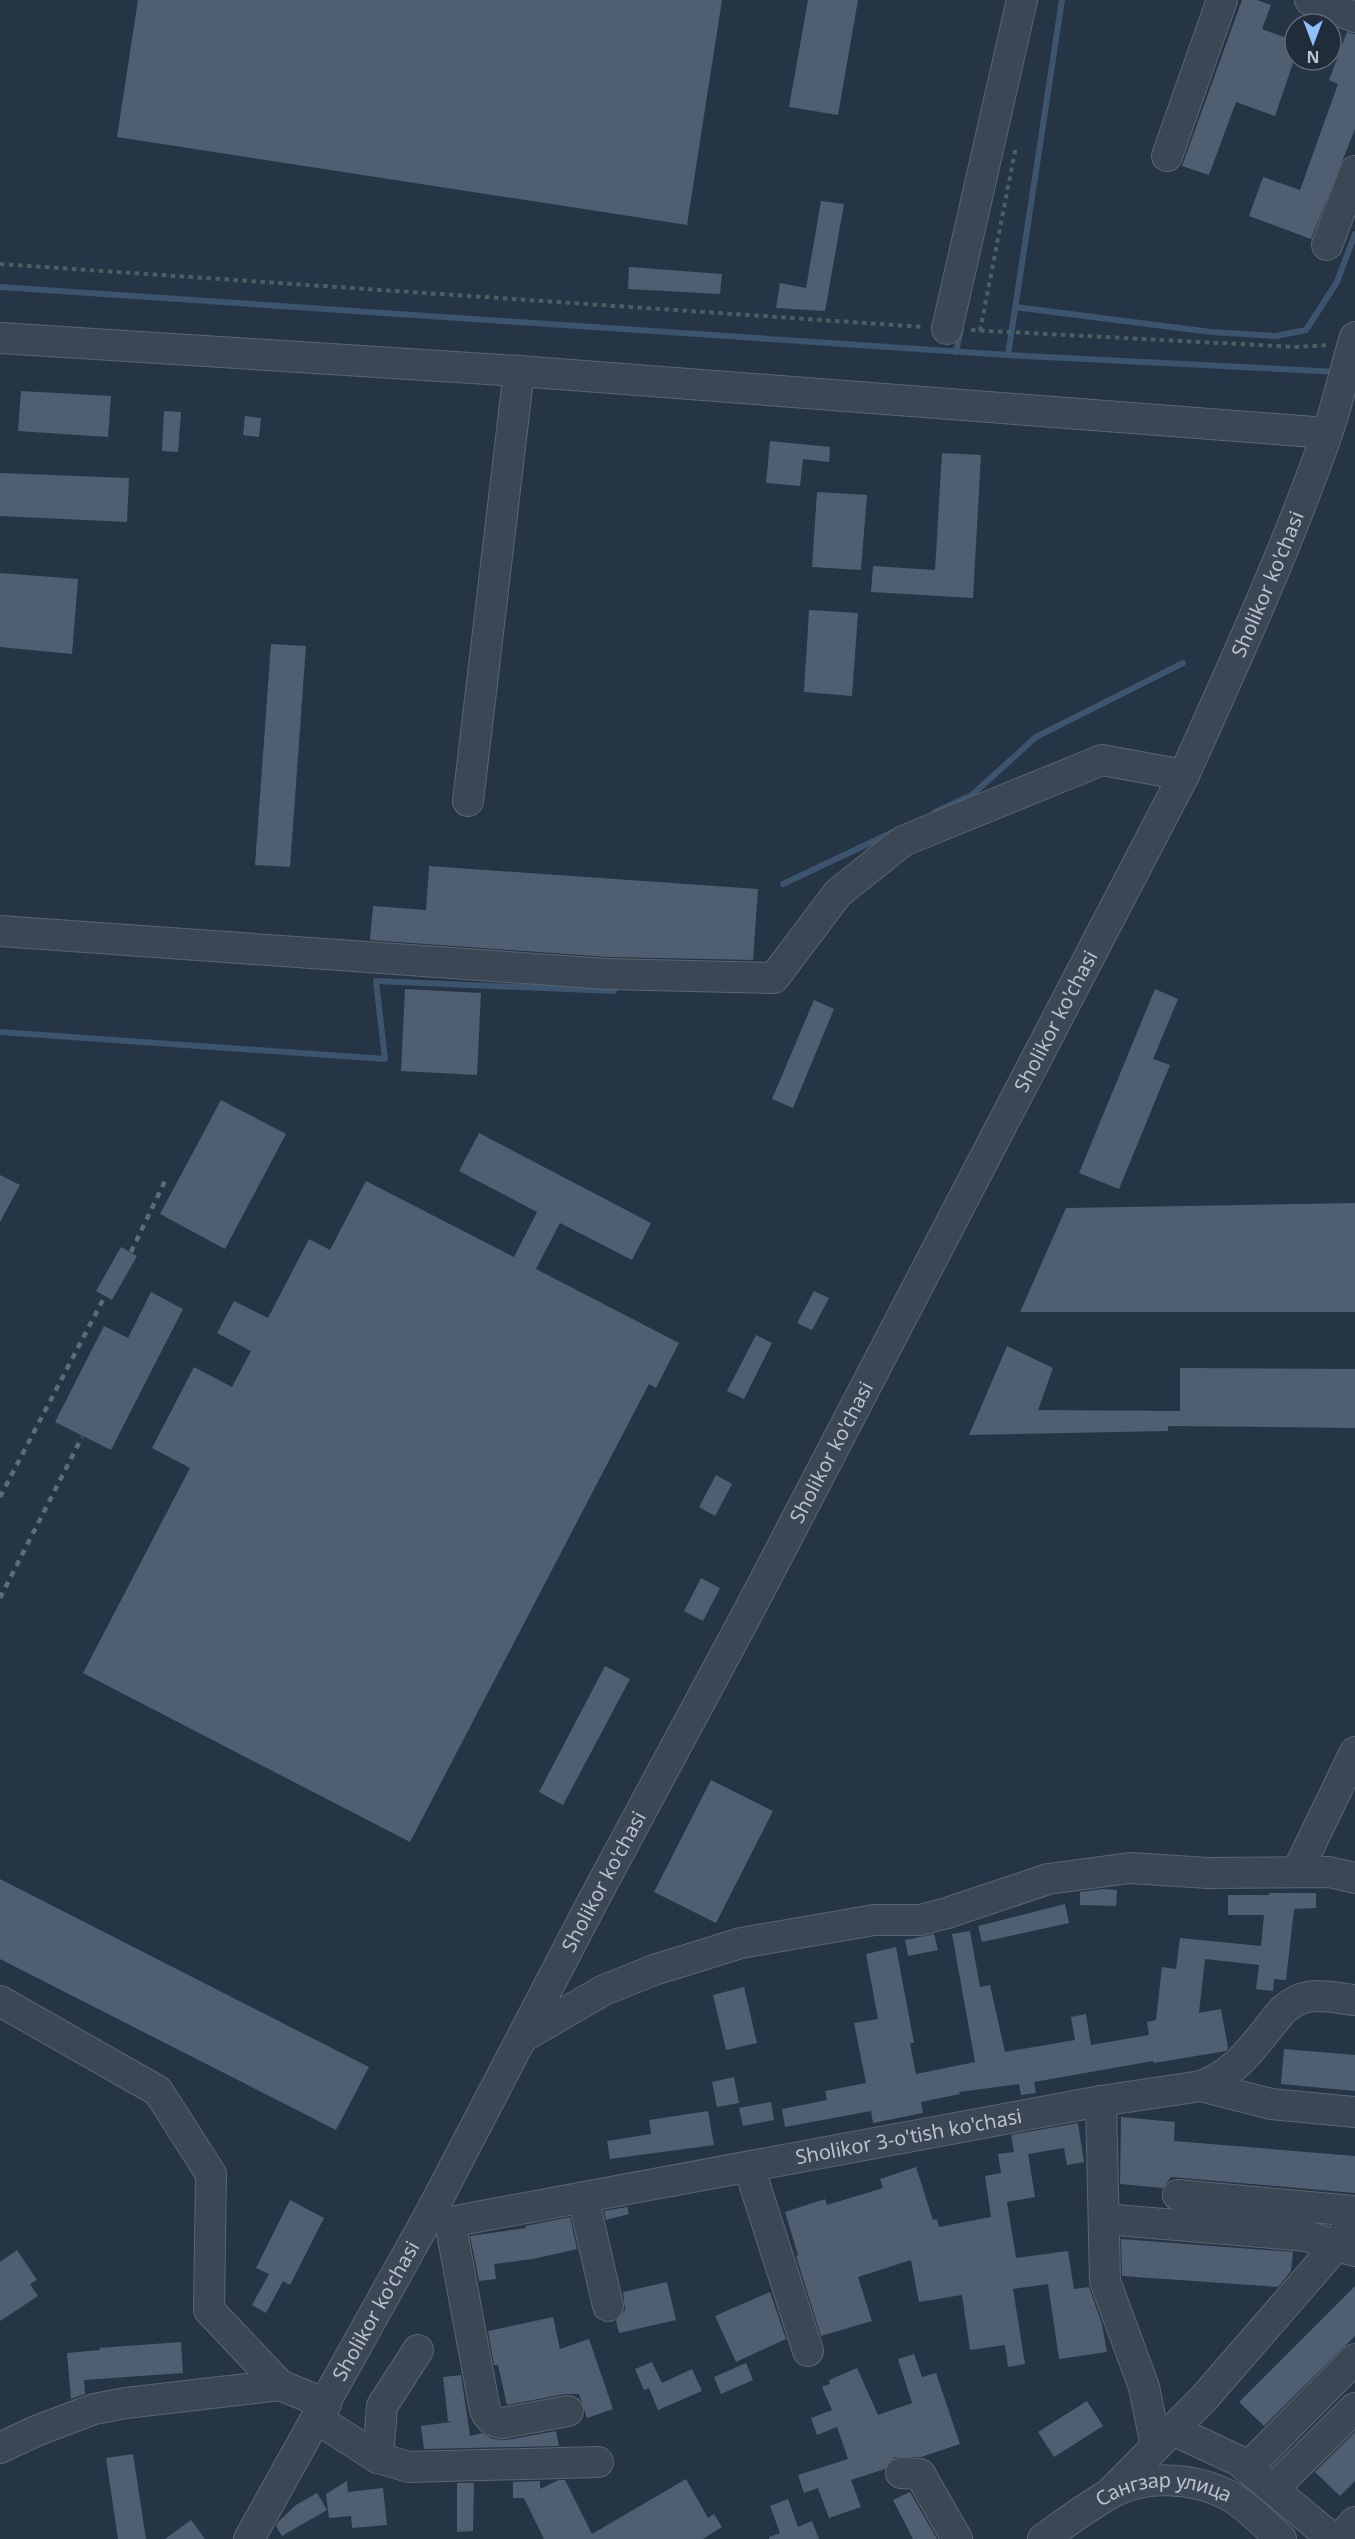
<svg xmlns="http://www.w3.org/2000/svg" width="1355" height="2539" font-family="'Noto Sans',sans-serif">
<style>
.lines{fill:none;stroke-linecap:round;stroke-linejoin:round}
.stream{stroke:#3c546e;stroke-width:6}
.building{fill:#4f5e70}
.minor-casing{stroke:#5a6571;stroke-width:32}
.path{stroke:#476061;stroke-width:4;stroke-dasharray:4.5 4.5;stroke-linecap:butt}
.minor{stroke:#3b4754;stroke-width:30}
.rail{stroke:#5d6b7b;stroke-width:4.5;stroke-dasharray:6 6;stroke-linecap:butt}
.labels{text-anchor:middle;stroke-width:4.5;stroke-linejoin:round;paint-order:stroke}
.street-label{font-size:20px;fill:#b9c2cd;stroke:#202c39}
</style>
<rect width="100%" height="100%" fill="#263545"/>
<g class="lines">
<g class="stream">
<polyline points="0,287 1008,355 1338,372"/>
<polyline points="1015,307 1211,332 1276,336 1306,330 1337,282 1355,234"/>
<polyline points="956,352 961,329"/>
<polyline points="1008,355 1062,0"/>
<polyline points="935,812 972,795 1036,737 1183,663"/>
<polyline points="783,884 893,832"/>
<polyline points="0,1032 385,1059 376,981 614,991"/>
</g>
</g>
<g class="building">
<polygon points="138,0 722,0 687,225 117,137"/>
<polygon points="808,0 858,0 838,115 789,107"/>
<polygon points="1242,0 1257,0 1271,5 1262,29 1295,41 1295,57 1275,116 1236,102 1209,175 1182,166"/>
<polygon points="1347,32 1355,34 1355,129 1311,239 1249,216 1263,177 1300,190 1338,84 1329,80"/>
<polygon points="821,201 844,204 825,311 776,308 780,283 806,288"/>
<polygon points="629,267 722,274 720,294 628,289"/>
<polygon points="21,391 111,396 108,437 18,431"/>
<polygon points="164,411 181,412 178,452 162,451"/>
<polygon points="245,416 261,418 259,437 243,435"/>
<polygon points="770,441 830,447 829,462 803,459 800,486 766,483"/>
<polygon points="942,453 981,455 973,598 871,592 873,566 935,570"/>
<polygon points="0,473 129,478 127,522 0,516"/>
<polygon points="817,492 867,495 861,570 812,567"/>
<polygon points="0,573 78,579 72,654 0,647"/>
<polygon points="809,610 858,613 852,696 804,692"/>
<polygon points="271,644 306,646 290,867 255,865"/>
<polygon points="429,866 758,889 753,960 608,957 370,940 373,906 426,910"/>
<polygon points="405,989 481,993 477,1075 401,1071"/>
<polygon points="1155,989 1178,999 1153,1059 1170,1065 1119,1189 1079,1173"/>
<polygon points="814,1000 834,1009 793,1108 772,1099"/>
<polygon points="221,1100 286,1134 225,1249 160,1214"/>
<polygon points="479,1133 651,1223 632,1260 560,1223 536,1269 679,1343 656,1388 649,1384 410,1842 83,1673 190,1468 152,1448 194,1367 232,1387 251,1351 217,1333 234,1301 268,1318 309,1239 330,1250 366,1181 514,1257 537,1212 459,1171"/>
<polygon points="0,1175 20,1185 0,1222"/>
<polygon points="1355,1203 1355,1312 1020,1312 1066,1208"/>
<polygon points="121,1247 137,1256 112,1300 96,1291"/>
<polygon points="814,1291 829,1298 812,1330 797,1323"/>
<polygon points="151,1292 183,1309 111,1450 55,1422 104,1326 128,1338"/>
<polygon points="756,1335 772,1343 744,1399 727,1391"/>
<polygon points="1007,1346 1053,1368 1038,1410 1180,1411 1180,1368 1355,1369 1355,1428 1168,1426 1168,1431 969,1435"/>
<polygon points="716,1475 732,1484 715,1516 699,1507"/>
<polygon points="701,1578 720,1588 703,1621 684,1611"/>
<polygon points="605,1666 630,1679 563,1805 539,1792"/>
<polygon points="711,1780 773,1811 716,1923 654,1892"/>
<polygon points="0,1879 369,2067 336,2130 0,1959"/>
<polygon points="1103,1889 1117,1890 1116,1906 1080,1905 1080,1892"/>
<polygon points="1269,1893 1316,1893 1316,1908 1294,1909 1286,1980 1274,1979 1273,1991 1256,1989 1259,1965 1205,1959 1199,2013 1221,2009 1228,2048 1226,2051 1154,2063 1153,2061 1034,2082 1036,2093 1021,2095 1019,2084 959,2092 960,2094 921,2102 923,2113 873,2123 871,2111 785,2127 782,2109 827,2100 825,2091 866,2083 854,2023 878,2019 866,1954 896,1947 914,2043 910,2043 916,2074 975,2062 952,1934 970,1931 980,1987 990,1985 1005,2052 1075,2040 1071,2017 1086,2014 1091,2045 1149,2035 1147,2022 1156,2020 1162,1967 1176,1969 1180,1938 1261,1946 1264,1915 1228,1915 1228,1895 1269,1895"/>
<polygon points="1065,1904 1069,1923 982,1942 978,1926"/>
<polygon points="934,1934 938,1950 908,1956 905,1940"/>
<polygon points="744,1987 757,2043 726,2050 713,1995"/>
<polygon points="1284,2049 1355,2055 1355,2091 1281,2084"/>
<polygon points="734,2077 739,2103 717,2107 712,2082"/>
<polygon points="771,2102 774,2120 743,2126 739,2108"/>
<polygon points="708,2111 714,2145 610,2159 607,2141 651,2134 649,2120"/>
<polygon points="1121,2117 1175,2122 1174,2141 1355,2156 1355,2193 1171,2177 1163,2188 1120,2184"/>
<polygon points="1078,2123 1084,2162 1067,2165 1064,2148 1028,2154 1035,2197 1007,2202 1016,2258 1068,2251 1074,2289 1089,2287 1102,2324 1107,2352 1059,2359 1048,2284 1013,2289 1025,2364 1008,2367 1005,2345 970,2350 962,2295 919,2302 911,2260 858,2277 872,2321 821,2336 796,2256 798,2255 785,2212 825,2199 827,2205 883,2188 880,2179 916,2167 933,2220 937,2219 939,2227 991,2217 985,2176 1001,2173 998,2154 1014,2152 1011,2135"/>
<polygon points="290,2200 324,2218 290,2285 283,2281 266,2313 252,2305 269,2274 256,2268"/>
<polygon points="627,2207 629,2214 606,2220 604,2211"/>
<polygon points="570,2217 577,2249 533,2259 494,2264 496,2279 479,2281 470,2236 526,2228 525,2226"/>
<polygon points="1121,2239 1293,2252 1291,2271 1278,2287 1122,2276"/>
<polygon points="17,2250 37,2280 30,2284 38,2296 0,2321 0,2262"/>
<polygon points="667,2282 676,2320 619,2333 616,2321 625,2310 623,2292"/>
<polygon points="1355,2286 1355,2336 1264,2426 1239,2402"/>
<polygon points="770,2292 786,2339 736,2362 715,2316"/>
<polygon points="553,2317 560,2349 589,2339 613,2409 587,2418 579,2394 565,2394 507,2405 498,2365 494,2365 488,2331"/>
<polygon points="181,2342 183,2373 84,2380 85,2394 71,2399 67,2353 100,2350 99,2348"/>
<polygon points="914,2354 922,2377 936,2373 960,2444 921,2457 894,2457 885,2469 851,2480 861,2507 829,2518 818,2488 804,2493 798,2475 848,2459 837,2427 817,2435 811,2418 832,2410 822,2387 830,2384 829,2380 857,2368 878,2415 912,2403 898,2359"/>
<polygon points="652,2362 662,2383 692,2369 702,2391 658,2410 649,2388 644,2390 635,2369"/>
<polygon points="746,2363 753,2380 721,2394 714,2377"/>
<polygon points="461,2375 470,2436 482,2433 493,2439 506,2440 556,2431 559,2446 424,2449 421,2426 451,2422 448,2421 443,2377"/>
<polygon points="1087,2401 1103,2426 1054,2457 1038,2432"/>
<polygon points="1355,2432 1355,2481 1340,2496 1315,2472"/>
<polygon points="133,2454 146,2539 118,2539 106,2458"/>
<polygon points="686,2479 708,2518 714,2514 722,2527 703,2539 544,2539 524,2498 513,2498 513,2482 540,2481 540,2489 559,2480 565,2480 592,2534"/>
<polygon points="347,2481 348,2492 383,2488 387,2525 352,2528 351,2516 329,2518 326,2494"/>
<polygon points="457,2483 474,2483 473,2531 457,2532"/>
<polygon points="910,2492 937,2539 913,2539 893,2500"/>
<polygon points="317,2493 327,2510 282,2536 276,2526 278,2522 296,2505"/>
<polygon points="788,2499 798,2527 812,2521 819,2539 769,2539 769,2537 780,2533 770,2506"/>
<polygon points="191,2520 205,2539 165,2539"/>
</g>
<g class="lines">
<g class="minor-casing">
<g id="minor">
<polyline points="1310,0 1355,17"/>
<polyline points="1167,156 1222,0"/>
<polyline points="1327,245 1355,171"/>
<polyline points="947,329 1022,0"/>
<polyline points="0,338 519,371 1327,433"/>
<polyline points="468,801 519,371"/>
<polyline points="0,931 607,974 774,978 838,893 903,841 1102,760 1184,775"/>
<polyline points="1297,1872 1355,1752"/>
<polyline points="0,2001 158,2091 211,2174 209,2310 280,2385 326,2404"/>
<polyline points="523,2037 604,1990 654,1970 741,1943 874,1920 920,1920 947,1913 1048,1879 1130,1868 1208,1873 1329,1872 1355,1878"/>
<polyline points="1201,2086 1271,2104 1355,2112"/>
<polyline points="1101,2101 1105,2281 1144,2387 1156,2446"/>
<polyline points="749,2167 808,2351"/>
<polyline points="1178,2195 1355,2211"/>
<polyline points="583,2197 608,2306"/>
<path id="s1" d="M431 2212 450 2222 1101 2101 1201 2086C1239 2073 1258 2039 1283 2010 1307 1989 1326 1997 1355 2000"/>
<polyline points="1104,2219 1307,2236 1336,2246 1355,2216"/>
<path d="M450 2222 485 2410C489 2419 493 2422 503 2423L568 2411"/>
<polyline points="317,2419 378,2458 409,2467 598,2462"/>
<polyline points="1173,2430 1239,2461 1333,2539"/>
<polyline points="0,2448 36,2431 94,2409 126,2403 280,2385"/>
<polyline points="378,2458 382,2406 418,2350"/>
<polyline points="1247,2468 1355,2359"/>
<polyline points="901,2473 920,2474 957,2539"/>
<polyline points="1273,2489 1355,2408"/>
<polyline points="1109,2494 1205,2397 1336,2246 1355,2251"/>
<path id="s2" d="M249 2539 431 2212 593 1901 754 1601 1184 775C1235 662 1286 550 1327 434 1338 402 1345 370 1355 337"/>
<path id="s3" d="M1043 2539C1064 2524 1085 2508 1108 2495 1143 2474 1192 2477 1228 2495 1248 2506 1264 2524 1281 2539"/>
<polyline points="1339,2539 1355,2522"/>
</g>
</g>
<g class="path">
<polyline points="0,264 924,327"/>
<polyline points="971,330 1297,347 1328,345"/>
<polyline points="980,331 1016,146"/>
</g>
<use href="#minor" class="minor"/>
<g class="rail">
<polyline points="131,1252 165,1181"/>
<polyline points="0,1497 105,1296"/>
<polyline points="0,1598 82,1437"/>
</g>
</g>
<g class="labels">
<g class="street-label">
<text dy="7" stroke="none"><textPath href="#s2" startOffset="2205">Sholikor ko'chasi</textPath></text>
<text dy="7" stroke="none"><textPath href="#s2" startOffset="1719">Sholikor ko'chasi</textPath></text>
<text dy="7" stroke="none"><textPath href="#s2" startOffset="1233">Sholikor ko'chasi</textPath></text>
<text dy="7" stroke="none"><textPath href="#s2" startOffset="747">Sholikor ko'chasi</textPath></text>
<text dy="7" stroke="none"><textPath href="#s1" startOffset="488">Sholikor 3-o'tish ko'chasi</textPath></text>
<text dy="7" stroke="none"><textPath href="#s2" startOffset="261">Sholikor ko'chasi</textPath></text>
<text dy="7" stroke="none"><textPath href="#s3" startOffset="136">Сангзар улица</textPath></text>
</g>
</g>
<g transform="translate(1313 42) rotate(180)"><circle r="28" fill="#202c39" stroke="#5d6874" stroke-width="1.5"/>
<path d="M0-4.5L10 22L0 15L-10 22Z" fill="#8fbffc"/>
<text y="-9" font-size="16" font-weight="bold" text-anchor="middle" fill="#b9c2cd">N</text>
</g>
</svg>
